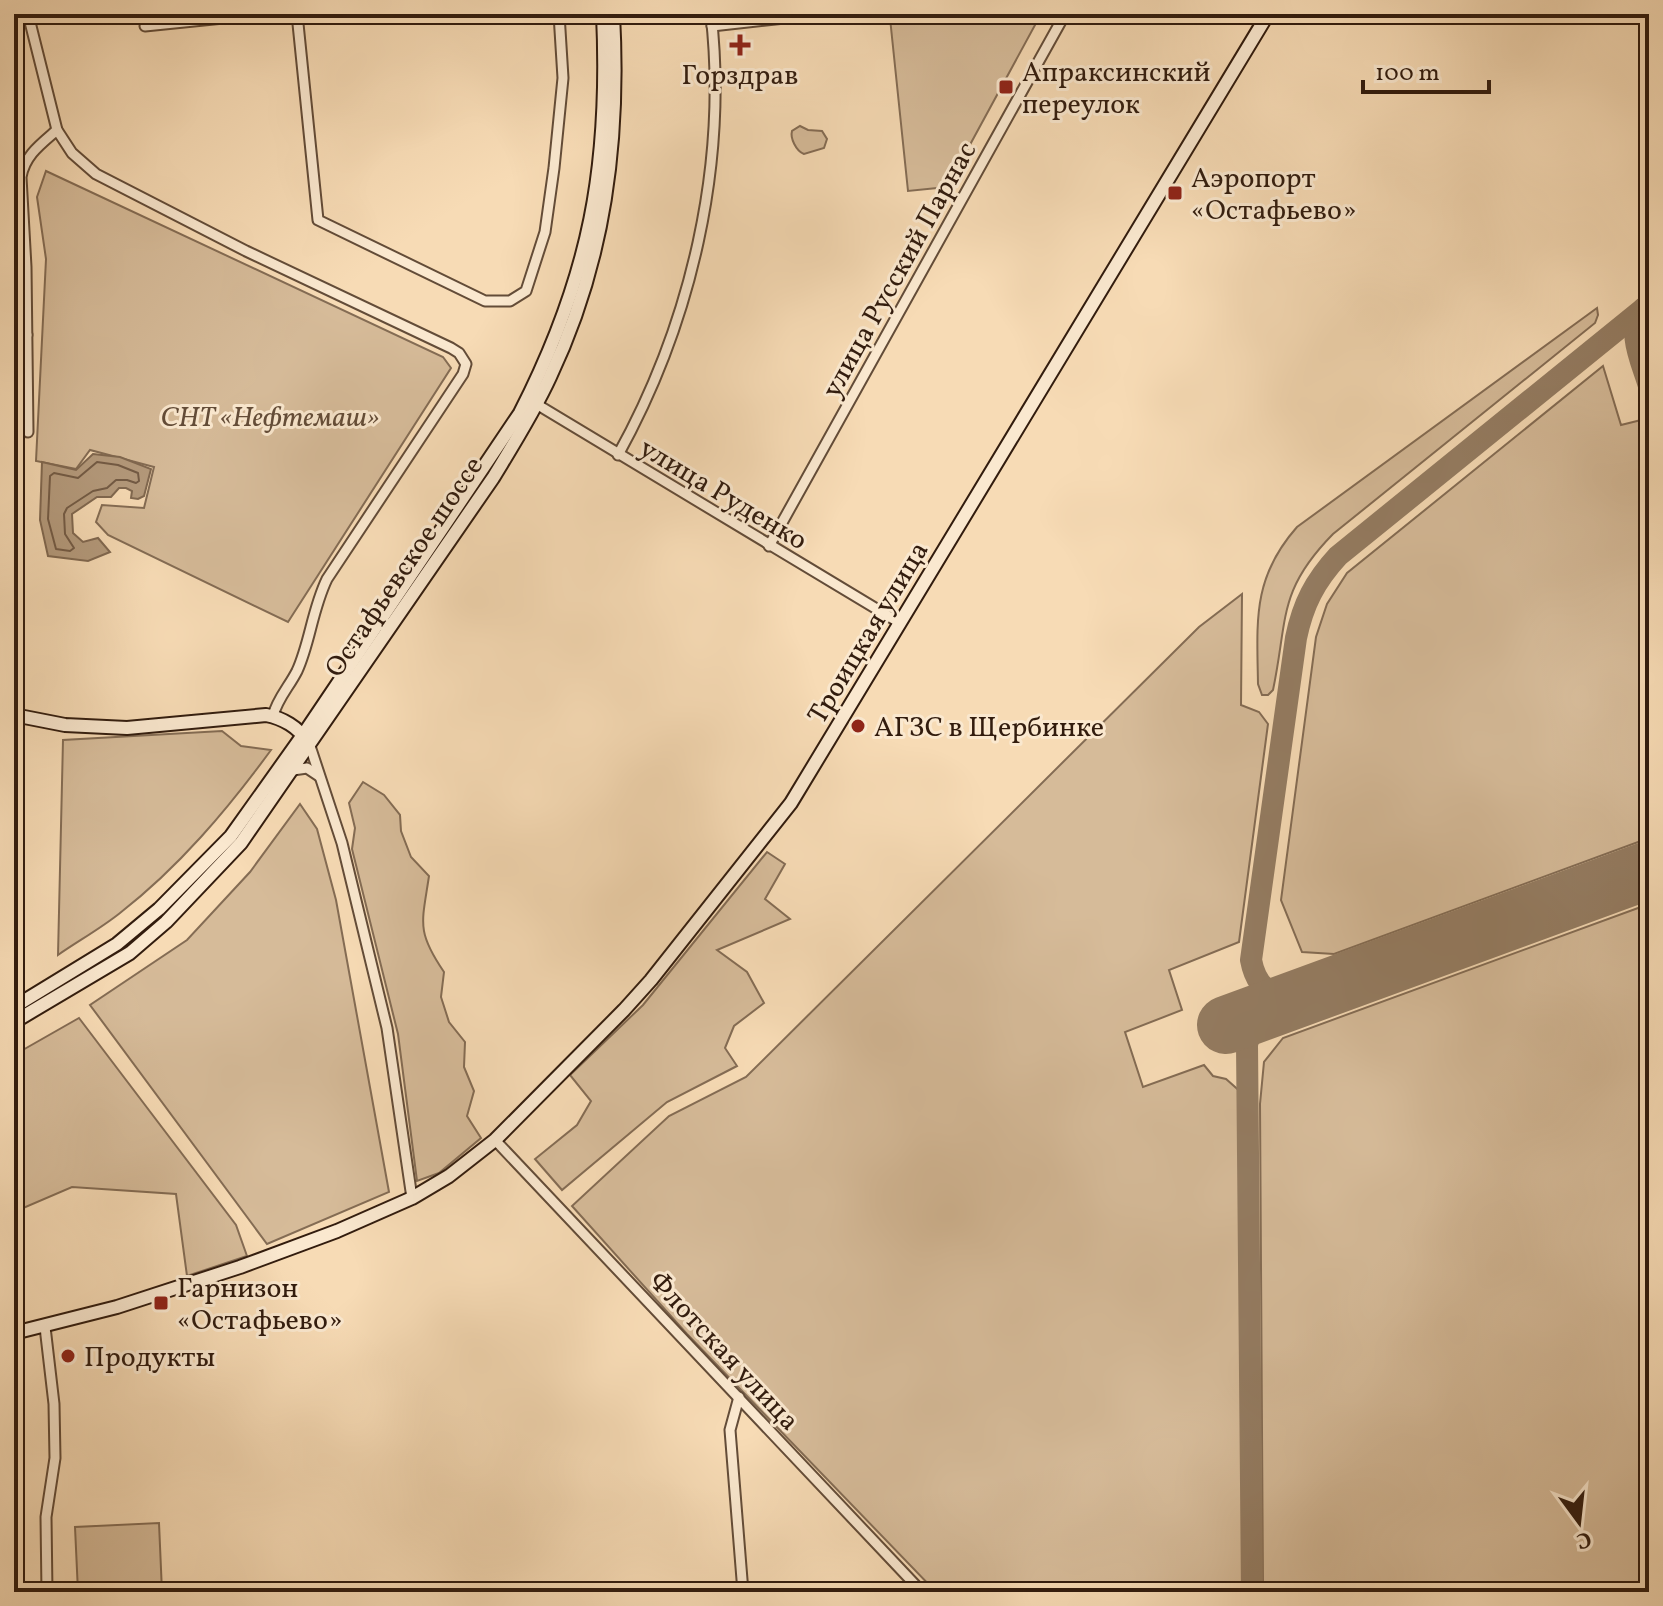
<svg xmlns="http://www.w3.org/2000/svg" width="1663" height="1606" font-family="Vollkorn,serif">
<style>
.green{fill:#d6bb99;stroke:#846c54;stroke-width:2}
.water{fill:#b49a7c;stroke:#806850;stroke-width:2}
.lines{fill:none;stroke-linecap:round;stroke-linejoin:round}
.shore{stroke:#735b45;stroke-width:2}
.taxiway{stroke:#947c62;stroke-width:22}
.runway{stroke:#947c62;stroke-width:58}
.street-casing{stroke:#634c38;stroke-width:13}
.secondary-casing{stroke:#321c0e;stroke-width:16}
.street{stroke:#fae8cf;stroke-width:9}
.secondary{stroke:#fae8cf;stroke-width:12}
.poi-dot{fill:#8f2418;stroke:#fae8cf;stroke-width:3}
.labels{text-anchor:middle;stroke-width:6;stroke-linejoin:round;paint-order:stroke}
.poi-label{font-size:28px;fill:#321c0e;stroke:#fae8cf;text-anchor:start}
.street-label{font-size:28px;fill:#321c0e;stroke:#fae8cf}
.park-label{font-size:28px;font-style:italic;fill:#634c38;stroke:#fae8cf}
</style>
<rect width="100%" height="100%" fill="#f7dbb5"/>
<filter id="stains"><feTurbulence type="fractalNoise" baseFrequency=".0025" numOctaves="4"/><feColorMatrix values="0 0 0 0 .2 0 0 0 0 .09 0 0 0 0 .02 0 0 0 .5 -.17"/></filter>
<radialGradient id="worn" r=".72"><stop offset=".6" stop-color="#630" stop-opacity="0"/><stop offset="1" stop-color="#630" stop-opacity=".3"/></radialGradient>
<g class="green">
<polygon points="924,14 1041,14 947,187 908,191 890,18"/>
<path d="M800 126 808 130 822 131 827 139 824 148 804 154C796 151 790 138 792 131Z"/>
<polygon points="46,171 443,357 451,368 288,622 108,535 96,522 102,505 144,508 154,467 90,450 76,469 36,461 46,259 37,197"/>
<path d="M1597 308 1598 315 1595 323 1333 534C1277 591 1288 619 1273 690L1268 695H1262L1258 684C1257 621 1252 578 1297 527Z"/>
<polygon points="1603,366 1621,425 1649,418 1649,838 1334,954 1302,952 1281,900 1316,637 1327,604 1347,573"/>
<polygon points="1242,594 1241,705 1259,712 1268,724 1239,942 1169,970 1182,1010 1125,1032 1143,1087 1204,1065 1213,1076 1226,1079 1243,1094 1246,1592 936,1592 687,1334 572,1206 669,1116 746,1077 1199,627"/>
<path d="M222 731 241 746 271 750C227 810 179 867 120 913 100 929 78 941 58 955L63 740Z"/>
<path d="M363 782 384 795 400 815 401 831 411 857 429 876C422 923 416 931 444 972L441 997 449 1022 465 1042 464 1067 474 1091 467 1116 481 1138 439 1173 417 1181 398 1034 352 849 355 828 349 803Z"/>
<polygon points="300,804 317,829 336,900 389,1192 267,1244 90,1005 187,940 250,872"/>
<polygon points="767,852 785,864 765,899 790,919 717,950 747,972 764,1003 734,1026 725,1048 737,1066 667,1102 562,1190 535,1159 577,1125 591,1101 570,1075 643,1005"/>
<polygon points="1649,904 1649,1592 1263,1592 1260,1104 1264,1062 1283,1038"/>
<polygon points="79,1018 236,1225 247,1256 187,1276 176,1194 72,1187 14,1212 14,1055"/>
<polygon points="159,1523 162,1592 78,1592 75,1527"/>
</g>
<polygon class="water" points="93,454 120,457 151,469 144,496 138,499 131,498 132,491 126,488 119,488 111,497 97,497 72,514 73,533 83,542 98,538 110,552 88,561 48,556 40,520 42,462 76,470"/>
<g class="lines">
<polygon class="shore" points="97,462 118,465 138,473 139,481 136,483 127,480 116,480 107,488 93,491 67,508 64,514 65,534 74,548 70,551 56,549 48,519 50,476 54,473 78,478"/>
<g class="taxiway">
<path d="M1644 308C1625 330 1642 362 1649 386"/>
<path d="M1299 999C1272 999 1256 987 1251 960L1296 638C1303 604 1315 581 1338 556L1649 304"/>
<polyline points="1252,1592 1247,1044 1257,1014"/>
</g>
<polyline class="runway" points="1226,1025 1649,870"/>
<g class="street-casing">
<g id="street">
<path d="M28 14 57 130 72 153 96 174 246 251 451 348 459 353 466 364 463 374 327 579C312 610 310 643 297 671 289 687 277 699 273 716"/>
<polyline points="297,14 318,220 485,301 510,301 526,291 545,232 554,168 563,78 559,14"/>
<polyline points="145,26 264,14"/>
<polyline points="712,26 822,14"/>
<polyline points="14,335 27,335"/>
<polyline points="533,402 900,623"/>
<path d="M28 432 26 267 21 177C25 155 41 144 57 130"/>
<path d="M618 455C691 323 728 165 711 14"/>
<polyline points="769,546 1065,14"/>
<polyline points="310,746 342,843 387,1028 412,1198"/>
<polyline points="293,770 307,768 319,776"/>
<polyline points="495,1140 922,1592"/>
<polyline points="45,1327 54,1404 55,1458 46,1517 47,1592"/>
<polyline points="739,1397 730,1430 743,1592"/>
</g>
</g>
<g class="secondary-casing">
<g id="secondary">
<path d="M14 715 65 725 127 728 266 715C282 718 299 727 307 742"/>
<path d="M14 1007 117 944 159 909 231 836 303 735 520 413C590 276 610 166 603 14"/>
<path d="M14 1022 130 953 166 922 241 843 493 478C513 445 534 412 550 377 605 261 620 141 613 14"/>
<polyline points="14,1333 117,1307 240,1267 337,1231 412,1198 449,1176 495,1140 624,1010 651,980 791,803 1268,14"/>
</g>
</g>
<use href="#street" class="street"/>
<use href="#secondary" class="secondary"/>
</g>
<g class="poi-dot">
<path d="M736 33h8v8h8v8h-8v8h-8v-8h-8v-8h8z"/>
<rect x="998" y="79" width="16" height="16" rx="4"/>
<rect x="1167" y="185" width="16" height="16" rx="4"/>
<circle cx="858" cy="726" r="8"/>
<rect x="153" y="1295" width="16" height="16" rx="4"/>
<circle cx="68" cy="1356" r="8"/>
</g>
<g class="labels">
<g class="poi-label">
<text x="1022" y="81">Апраксинский<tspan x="1022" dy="32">переулок</tspan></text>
<text x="740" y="84" text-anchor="middle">Горздрав</text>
<text x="1191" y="187">Аэропорт<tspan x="1191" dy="32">«Остафьево»</tspan></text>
<text x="874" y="736">АГЗС в Щербинке</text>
<text x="177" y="1297">Гарнизон<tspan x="177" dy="32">«Остафьево»</tspan></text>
<text x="84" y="1366">Продукты</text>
</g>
<g class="street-label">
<text transform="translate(898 269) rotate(-61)" y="10">улица Русский Парнас</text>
<text transform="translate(724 493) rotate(31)" y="10">улица Руденко</text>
<text transform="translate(403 566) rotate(-56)" y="10">Остафьевское шоссе</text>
<text transform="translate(867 632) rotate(-59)" y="10">Троицкая улица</text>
<text transform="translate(725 1350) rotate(47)" y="10">Флотская улица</text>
</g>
<g class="park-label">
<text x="270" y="426">СНТ «Нефтемаш»</text>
</g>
</g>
<rect width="1663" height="1606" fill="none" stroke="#f7dbb5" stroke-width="48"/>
<rect x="16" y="16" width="1631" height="1574" fill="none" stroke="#321c0e" stroke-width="4"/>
<rect x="24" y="24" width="1615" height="1558" fill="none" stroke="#321c0e" stroke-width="2"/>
<g transform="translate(1579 1522) rotate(165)" stroke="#fae8cf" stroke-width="6" paint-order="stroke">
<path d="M0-6L14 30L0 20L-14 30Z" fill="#321c0e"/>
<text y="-12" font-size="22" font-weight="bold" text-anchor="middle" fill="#321c0e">С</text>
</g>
<path d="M1363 80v12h126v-12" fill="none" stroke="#321c0e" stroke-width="4"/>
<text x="1375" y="80" font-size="24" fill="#321c0e" stroke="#fae8cf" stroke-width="6" paint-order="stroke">100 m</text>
<rect width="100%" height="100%" filter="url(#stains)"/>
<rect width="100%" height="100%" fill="url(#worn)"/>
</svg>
